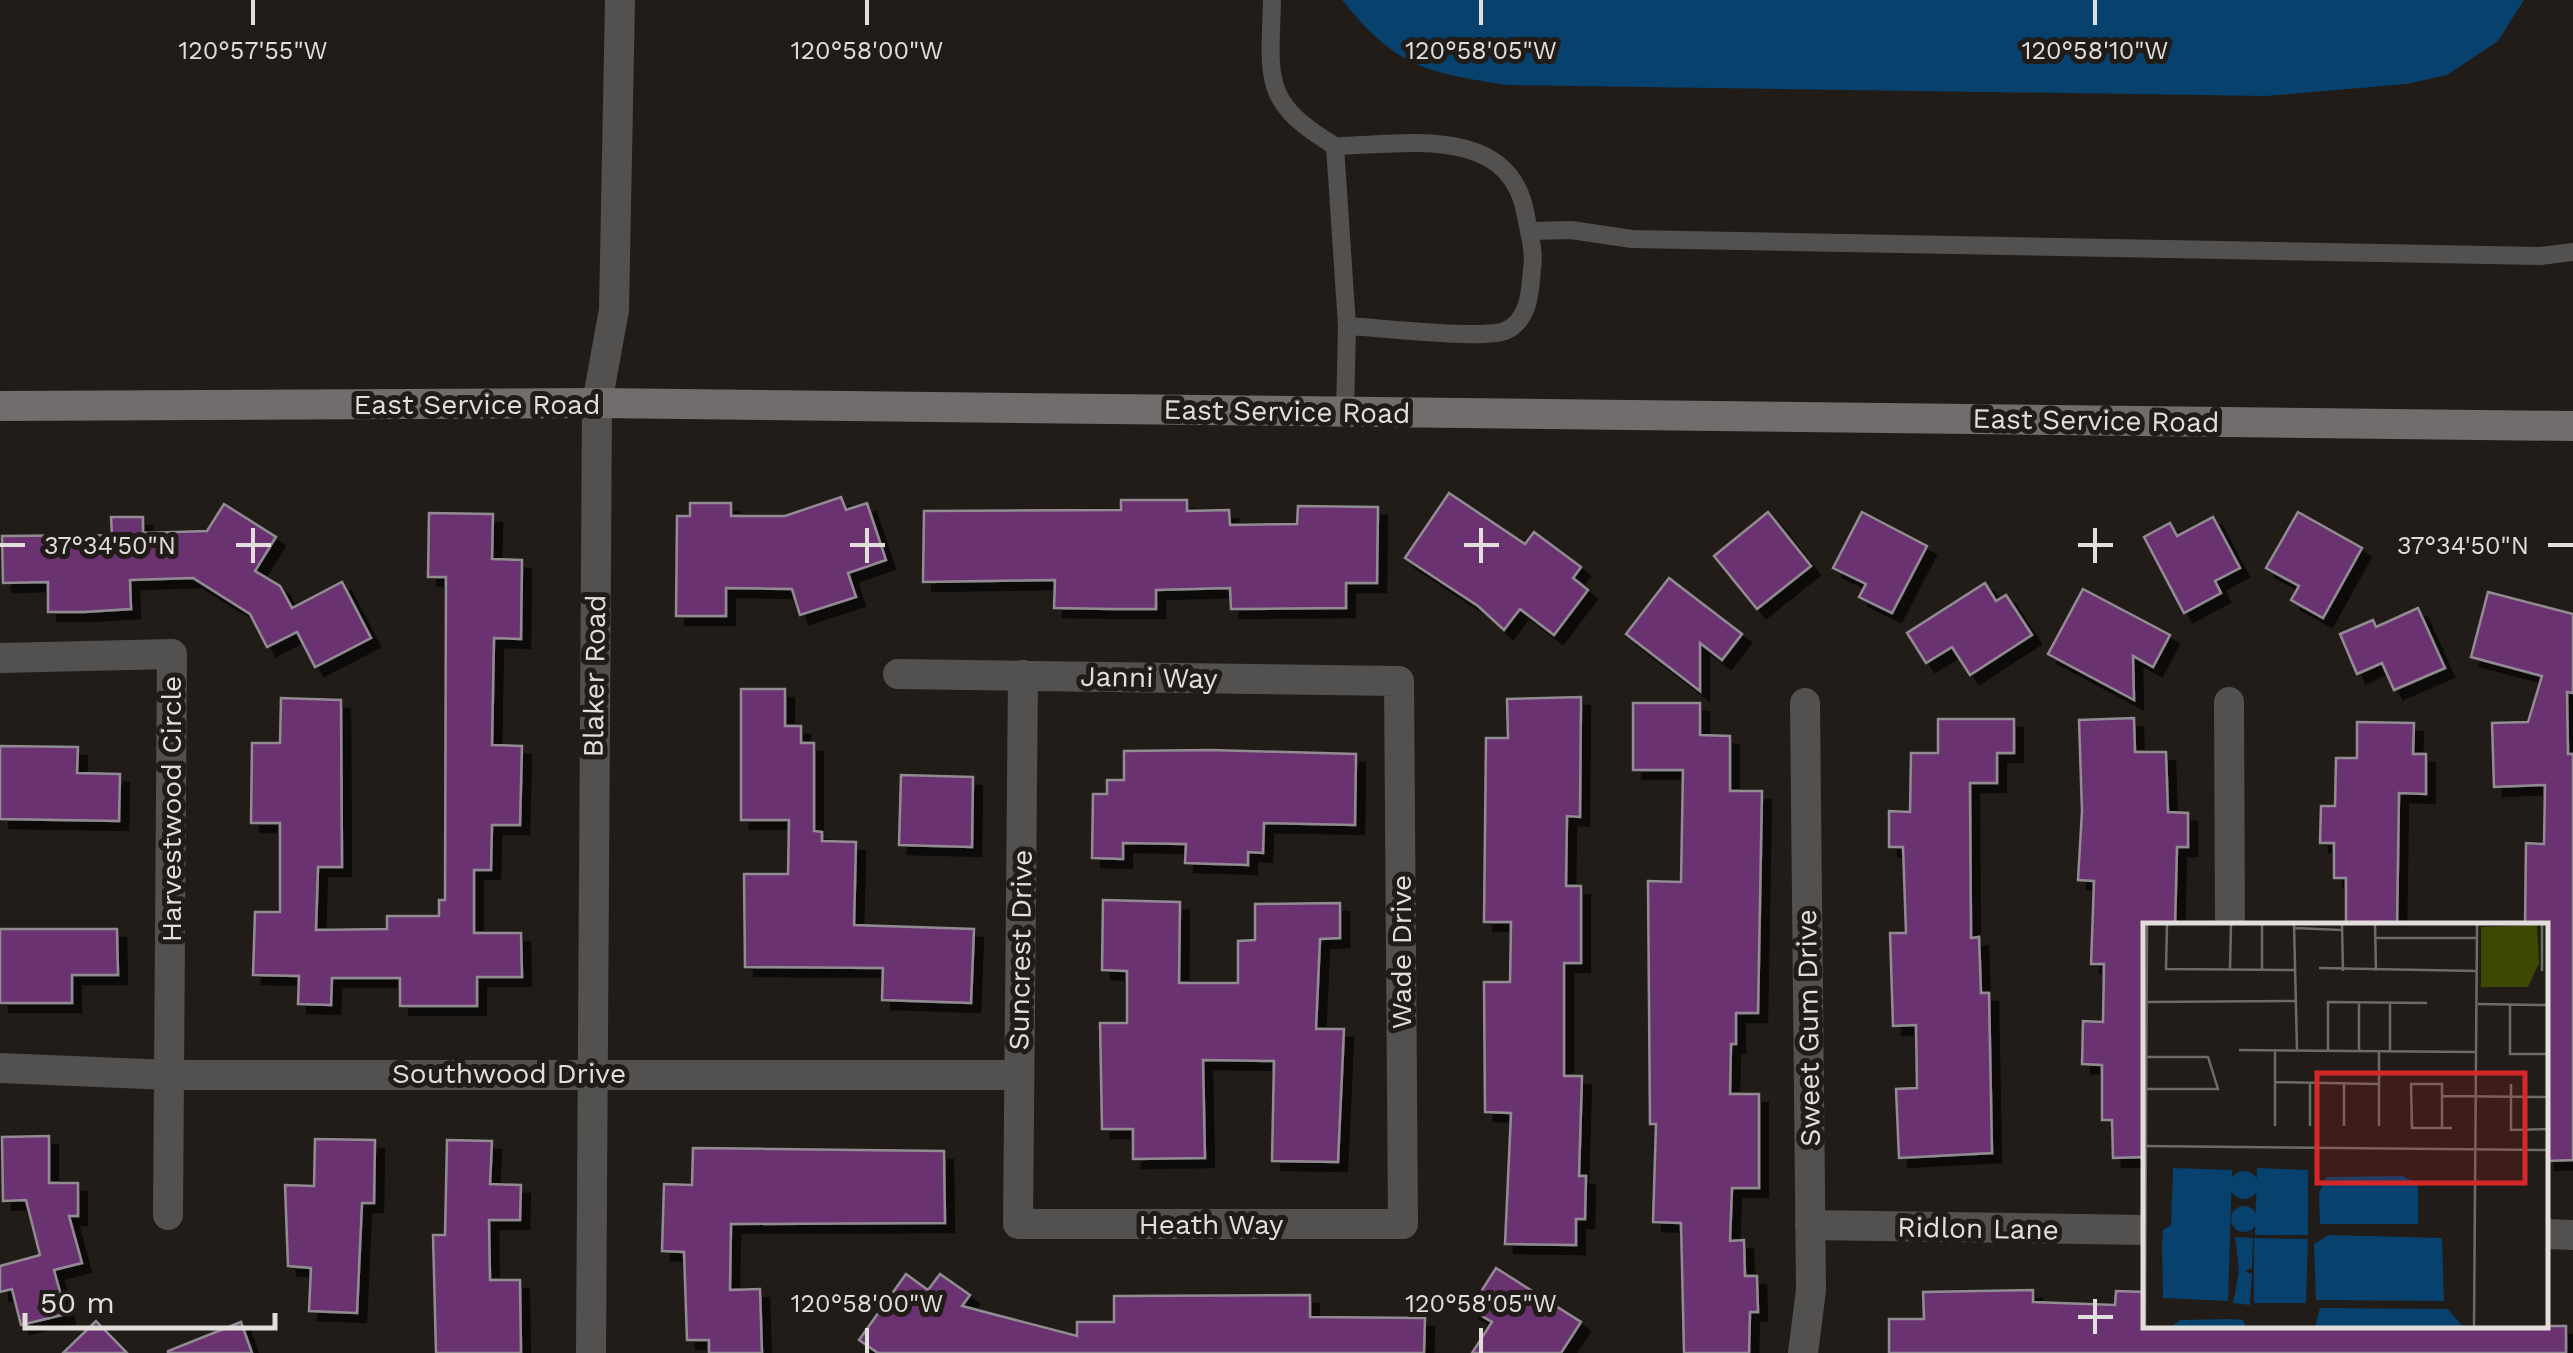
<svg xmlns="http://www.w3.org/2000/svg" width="2573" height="1353" font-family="'Work Sans',sans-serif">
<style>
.water{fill:#07416d}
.building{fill:#6b3371;stroke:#918c92;stroke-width:2.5;filter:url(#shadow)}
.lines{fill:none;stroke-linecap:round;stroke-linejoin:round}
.lane{stroke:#535050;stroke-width:18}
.street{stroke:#535050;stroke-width:30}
.secondary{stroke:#726d6d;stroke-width:30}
.ticks{fill:none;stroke:#e1dedc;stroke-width:4}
.labels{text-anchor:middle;stroke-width:10;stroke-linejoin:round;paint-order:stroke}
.street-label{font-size:28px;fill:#e1dedc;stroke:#211c18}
.inset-road{fill:none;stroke:#6e6a66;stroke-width:2.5}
.view{fill:#d62828;fill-opacity:0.15;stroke:#d62828;stroke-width:5}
.inset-edge{fill:none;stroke:#e1dedc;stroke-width:5}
.ticks-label{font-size:25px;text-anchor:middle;fill:#e1dedc;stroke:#211c18;stroke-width:10;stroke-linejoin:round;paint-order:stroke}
</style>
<defs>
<filter id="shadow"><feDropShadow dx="9" dy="9" stdDeviation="0" flood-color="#0009"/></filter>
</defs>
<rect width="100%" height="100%" fill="#211c18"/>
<path class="water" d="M1342 0H2524L2498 41 2447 75 2407 84 2266 96 1507 85C1424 72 1396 67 1342 0Z"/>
<g class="building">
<polygon points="1449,493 1525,544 1534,532 1581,567 1573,578 1588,590 1554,635 1520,609 1504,630 1478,606 1405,558"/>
<polygon points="841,497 846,510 867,503 886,560 848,573 856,597 800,615 792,589 726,588 726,616 676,616 677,516 690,516 690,503 731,503 731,516 785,516"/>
<polygon points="1121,500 1187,500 1187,511 1229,510 1230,525 1297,524 1298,506 1378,507 1377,583 1346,583 1346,608 1231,609 1230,588 1156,590 1156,609 1114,609 1054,608 1055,580 923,582 924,511 1121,510"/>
<polygon points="224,504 276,537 255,571 280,586 292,608 342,582 371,638 315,667 297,632 267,647 250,614 193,578 130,580 131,609 84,612 48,612 48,582 3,583 2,536 112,535 111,517 143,517 143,533 207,531"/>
<polygon points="1768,512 1811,566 1757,609 1714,556"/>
<polygon points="1862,512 1927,546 1892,613 1859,597 1866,584 1833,568"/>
<polygon points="2298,512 2362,548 2323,618 2291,600 2299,586 2266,568"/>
<polygon points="429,513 493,514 492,559 522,560 521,639 494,638 492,745 522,746 520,825 492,825 491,870 474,870 474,933 521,933 522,977 477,977 477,1006 400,1006 400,978 332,978 331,1005 298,1004 299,976 253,975 255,912 280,912 280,823 251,823 252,743 280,743 281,698 341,700 342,867 318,867 316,930 387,929 387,916 439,916 439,900 445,900 446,577 428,577"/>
<polygon points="2213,517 2240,568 2215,581 2221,593 2184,613 2144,537 2170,523 2177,536"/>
<polygon points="1669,578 1742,634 1722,660 1700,643 1700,691 1626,634"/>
<polygon points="1985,583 1996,601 2006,595 2032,635 1970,675 1952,647 1926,663 1907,633"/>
<polygon points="2083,589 2170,635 2153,667 2133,656 2134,700 2048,654"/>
<polygon points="2488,592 2573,614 2573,693 2567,692 2568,754 2573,754 2573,1160 2546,1161 2546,926 2525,926 2526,843 2544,844 2545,785 2494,787 2492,723 2528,722 2542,676 2471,657"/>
<polygon points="2418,608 2445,668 2394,690 2382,663 2357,674 2340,634 2373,620 2376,627"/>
<polygon points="741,689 785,689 785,726 801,726 801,743 814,743 814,831 822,832 822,841 856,842 854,925 974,929 971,1003 882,1000 883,968 745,967 744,874 788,874 789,820 741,820"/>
<polygon points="1581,697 1580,817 1567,816 1566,886 1581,886 1581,963 1564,963 1564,1076 1582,1076 1579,1176 1586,1176 1585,1219 1576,1219 1576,1245 1505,1244 1511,1113 1485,1112 1484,982 1510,982 1511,922 1484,922 1486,738 1508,738 1507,699"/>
<polygon points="1633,703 1700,703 1700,735 1730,736 1730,791 1762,791 1758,1013 1736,1013 1736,1044 1731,1044 1730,1094 1759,1094 1759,1188 1732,1188 1730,1241 1744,1240 1745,1276 1757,1276 1758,1312 1750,1312 1749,1353 1684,1353 1681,1223 1653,1222 1656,1124 1650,1124 1648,881 1681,882 1683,770 1633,770"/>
<polygon points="2134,718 2135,752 2166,752 2168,812 2188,813 2188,847 2177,847 2175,926 2146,926 2146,1157 2113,1158 2112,1120 2102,1120 2102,1065 2082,1064 2083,1021 2103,1022 2104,964 2091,964 2094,881 2078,880 2082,811 2079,720"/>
<polygon points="1938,719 2014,719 2014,753 1997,753 1997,783 1970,783 1971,938 1979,937 1981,993 1989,993 1992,1153 1899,1158 1896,1089 1917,1088 1916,1025 1893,1026 1890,933 1906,933 1903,847 1889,847 1889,811 1910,812 1911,753 1938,753"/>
<polygon points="2357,722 2414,723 2413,754 2426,754 2426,794 2399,793 2397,926 2346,926 2346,878 2334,878 2334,843 2320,843 2321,806 2335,806 2336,758 2357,758"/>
<polygon points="0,746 78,747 77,773 120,774 119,821 0,819"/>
<polygon points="1211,750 1356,754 1355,825 1264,823 1263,853 1248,852 1248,865 1185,863 1186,844 1123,843 1123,859 1092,858 1093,794 1107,794 1107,780 1124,780 1124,751"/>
<polygon points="901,775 973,777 972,847 899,845"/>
<polygon points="1103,900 1180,902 1179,983 1238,983 1238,941 1255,940 1255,904 1340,903 1340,938 1320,939 1316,1029 1344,1029 1338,1162 1272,1161 1274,1061 1203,1060 1205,1158 1133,1159 1133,1129 1102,1129 1100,1023 1127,1023 1127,971 1102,970"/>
<polygon points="0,929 117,929 118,975 72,975 72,1003 0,1003"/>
<polygon points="49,1136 49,1183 78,1183 78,1216 69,1216 82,1263 54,1270 66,1314 21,1325 12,1289 0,1292 0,1266 40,1255 26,1200 3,1201 2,1137"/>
<polygon points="315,1139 375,1140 374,1203 362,1203 357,1313 309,1311 311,1268 288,1266 285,1185 314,1186"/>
<polygon points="447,1140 492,1141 490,1184 521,1185 520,1220 489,1220 490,1280 520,1280 521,1353 436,1353 433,1235 445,1235"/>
<polygon points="693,1148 944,1151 945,1223 731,1224 730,1290 760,1289 762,1353 709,1353 709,1340 687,1340 684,1252 662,1251 664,1184 692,1185"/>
<polygon points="1496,1268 1581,1322 1561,1353 1472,1353 1492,1322 1470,1309"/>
<polygon points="906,1274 928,1290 940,1274 970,1295 962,1306 1077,1336 1077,1322 1114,1322 1114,1296 1310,1295 1310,1317 1425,1318 1424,1353 878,1353 859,1340"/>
<polygon points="2033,1290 2033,1302 2115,1305 2116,1291 2146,1292 2146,1326 2566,1326 2566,1353 1889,1353 1889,1319 1924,1319 1923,1292"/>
<polygon points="96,1321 127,1353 63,1353"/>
<polygon points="241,1322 252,1353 168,1353 168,1351"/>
</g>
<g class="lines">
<g class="lane">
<path d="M1272 0C1270 79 1261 102 1335 146"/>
<polyline points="1529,231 1571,230 1632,239 2540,256 2573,252"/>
<path d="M1345 412 1347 326C1375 327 1487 341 1507 330 1530 318 1530 291 1532 269 1535 252 1529 233 1526 216 1511 123 1404 145 1335 146L1347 326"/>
</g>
<g class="street">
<polyline points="0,658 172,654 168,1215"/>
<polyline points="898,674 1399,681 1403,1224 1018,1224 1023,675"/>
<polyline points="2229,702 2230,926"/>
<polyline points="0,1068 170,1075 1018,1075"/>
<polyline points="1810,1225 2146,1230"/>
<polyline points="2546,1234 2573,1235"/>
<polyline points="591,1353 597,403 614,310 620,0"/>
<polyline points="1803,1353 1811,1290 1805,703"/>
</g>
<polyline class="secondary" points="0,406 597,403 2573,426"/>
</g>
<path class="ticks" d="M253 0V25M867 0V25M1481 0V25M2095 0V25M253 528V563M867 528V563M1481 528V563M2095 528V563M0 545H25M236 545H271M850 545H885M1464 545H1499M2078 545H2113M2548 545H2573M2095 1299V1334M2078 1317H2113M867 1328V1353M1481 1328V1353"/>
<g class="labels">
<g class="street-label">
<text x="477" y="414">East Service Road</text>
<text transform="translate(1287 411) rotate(1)" y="10">East Service Road</text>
<text transform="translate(2096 420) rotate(1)" y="10">East Service Road</text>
<text transform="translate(594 676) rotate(-89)" y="10">Blaker Road</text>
<text transform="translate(1149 677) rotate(1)" y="10">Janni Way</text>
<text transform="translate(171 809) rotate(-90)" y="10">Harvestwood Circle</text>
<text transform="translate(1020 950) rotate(-89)" y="10">Suncrest Drive</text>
<text transform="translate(1401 952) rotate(-90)" y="10">Wade Drive</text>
<text transform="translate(1808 1028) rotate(-91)" y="10">Sweet Gum Drive</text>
<text x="509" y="1083">Southwood Drive</text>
<text x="1211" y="1234">Heath Way</text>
<text transform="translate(1978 1228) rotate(1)" y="10">Ridlon Lane</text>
</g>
</g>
<g transform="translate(2143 923)">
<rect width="405" height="405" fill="#211c18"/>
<path d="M394 2 396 40 385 64H338V4Z" fill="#3d4900"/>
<path d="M30 245 89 247 85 378 20 375 19 321 20 307 28 302ZM114 245 165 247V312H112ZM87 262a14 14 0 1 1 28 0a14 14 0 1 1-28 0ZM260 253 275 262V301H177L176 270 184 254ZM88 296a13 13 0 1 1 26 0a13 13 0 1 1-26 0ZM186 312 299 315 301 378 173 377 171 321ZM92 314 110 315 109 345 102 348 109 351 107 382 90 380 96 348ZM111 315 165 316 163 380H111ZM177 385 305 386 320 404H172ZM88 396 100 397 103 404H28L37 397Z" fill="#07416d"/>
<path class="inset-road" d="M24 1 23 46 152 47M151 1 154 127M199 1 200 48M232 1 233 48M151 5 199 7M232 15H334M176 45 334 48M87 46 88 1M119 47V1M399 48V1M3 79 152 78M335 81 405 82M367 82V131H405M96 127 334 129M185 128V79L284 80M216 128V79M247 128V80M132 159 235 161M201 160V203M368 161V207L405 206M1 166H75L65 134H4M299 173 405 174M132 203V128M167 203V160M236 203V128M299 205V161H268L269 205H309M0 223 405 227M2 404 4 1M331 404 334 1"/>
<path class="view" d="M174 150H382V260H174Z"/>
<rect width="405" height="405" class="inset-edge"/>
</g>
<g class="ticks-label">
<text x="253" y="59">120°57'55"W</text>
<text x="867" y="59">120°58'00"W</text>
<text x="1481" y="59">120°58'05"W</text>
<text x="2095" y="59">120°58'10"W</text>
<text x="2463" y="554">37°34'50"N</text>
<text x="110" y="554">37°34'50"N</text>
<text x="867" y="1312">120°58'00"W</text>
<text x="1481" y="1312">120°58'05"W</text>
</g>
<path d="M25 1313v15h250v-15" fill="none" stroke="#e1dedc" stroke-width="5"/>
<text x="40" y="1313" font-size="30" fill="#e1dedc" stroke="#211c18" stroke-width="8" paint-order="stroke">50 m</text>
</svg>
